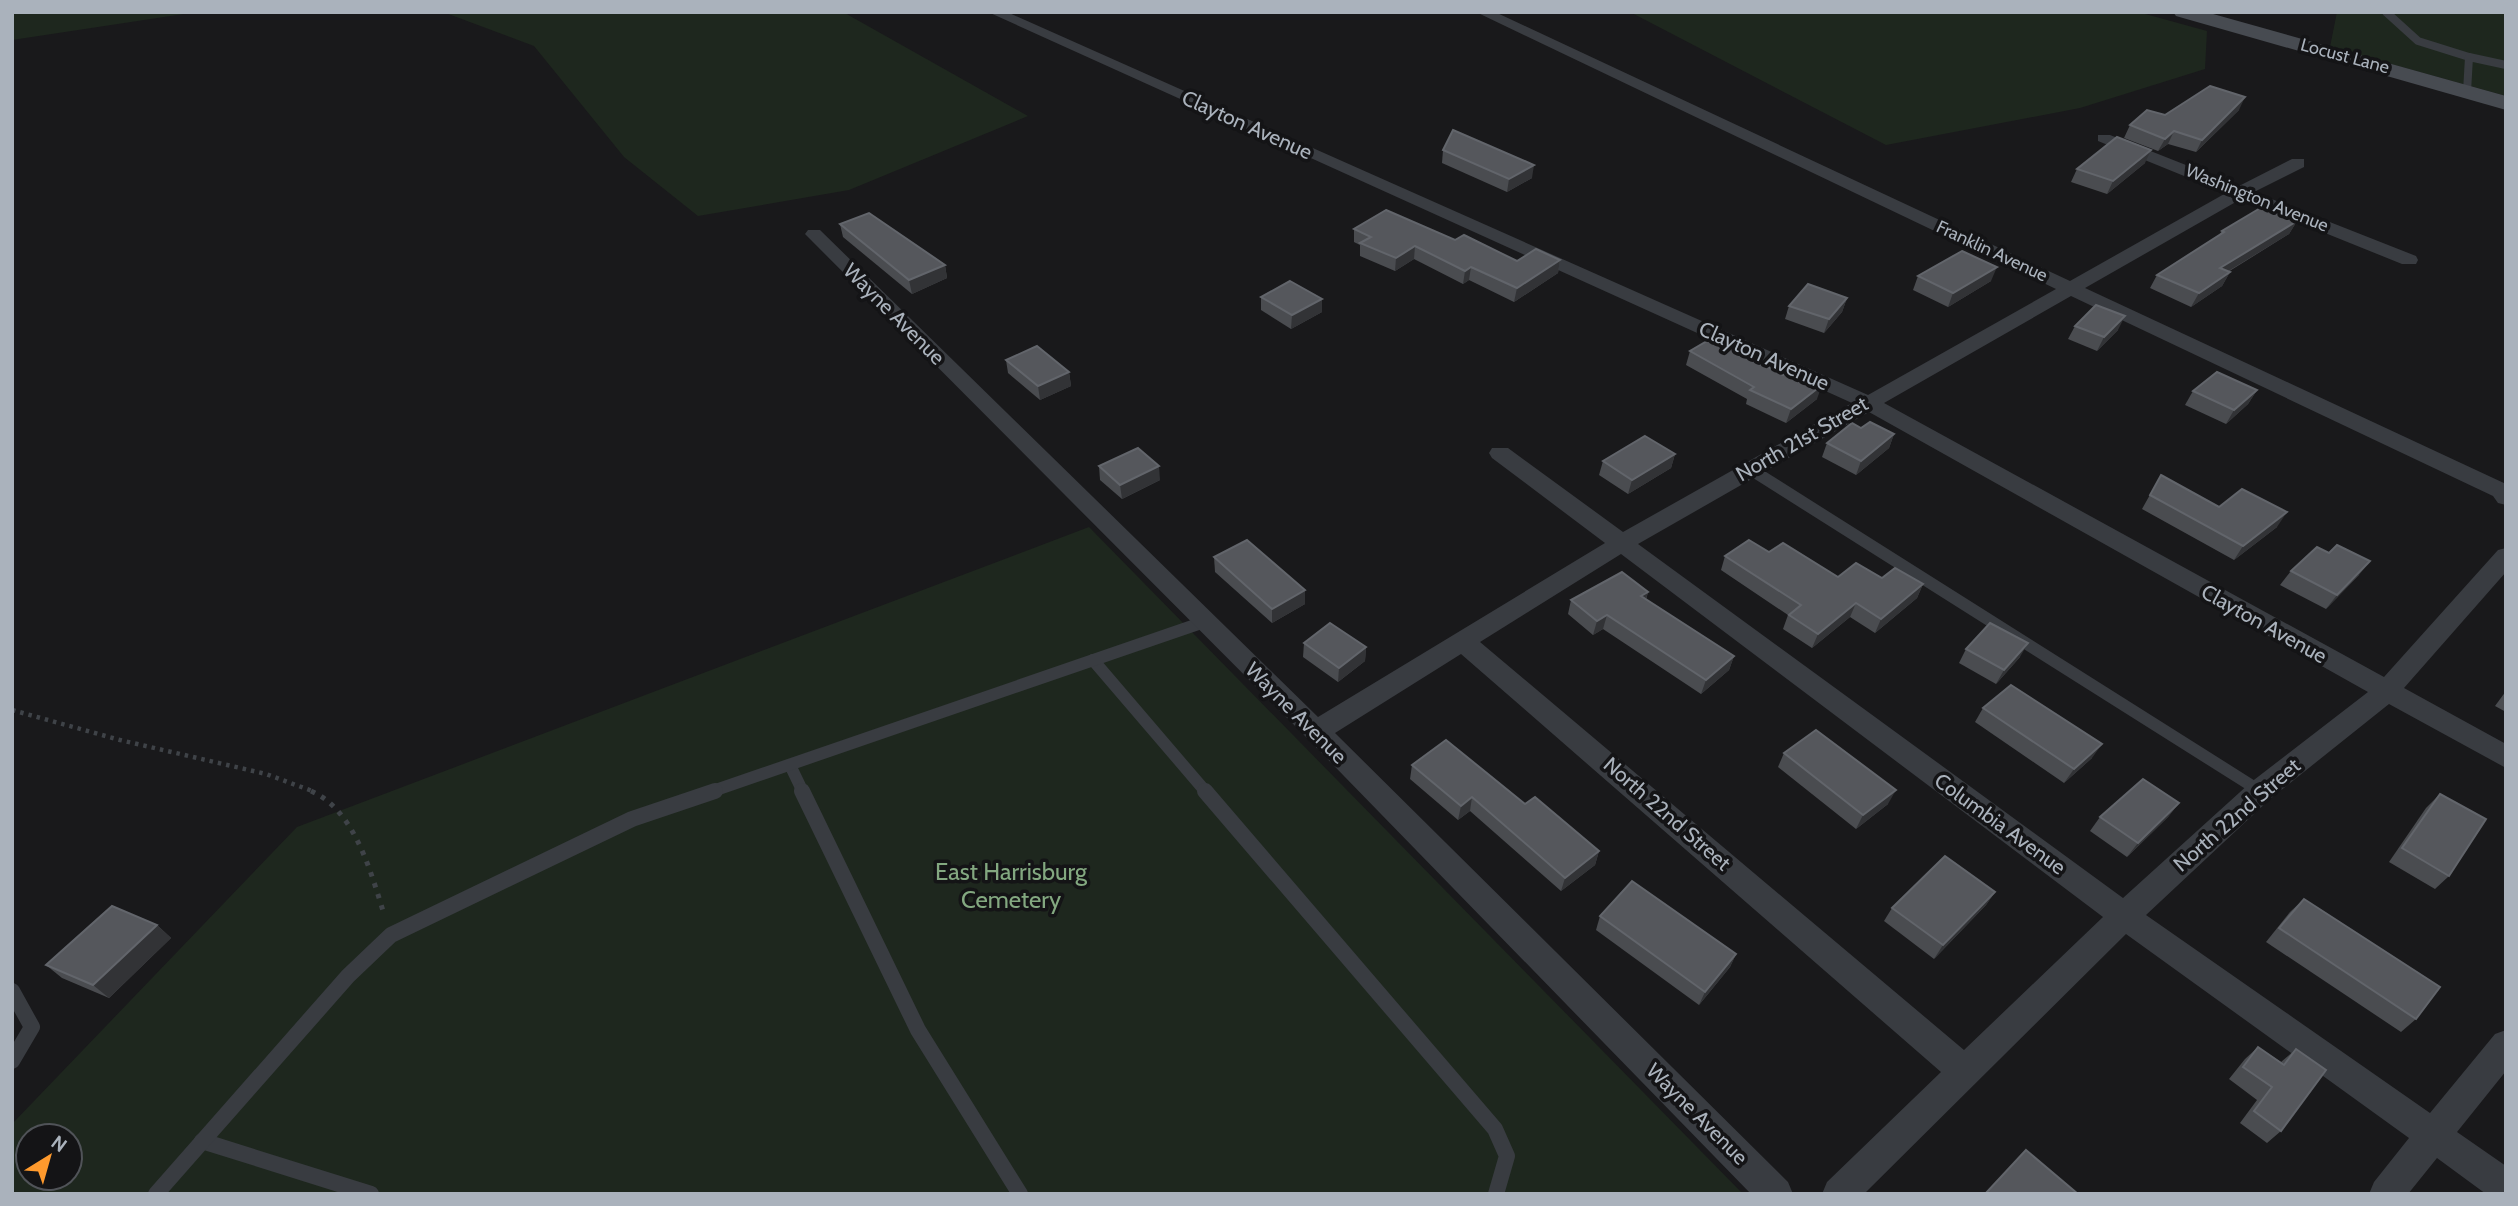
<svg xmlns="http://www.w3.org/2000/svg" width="2518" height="1206" font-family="Cabin,sans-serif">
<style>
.green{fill:#1e271e;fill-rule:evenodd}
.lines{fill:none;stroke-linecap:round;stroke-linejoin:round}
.path-far1{stroke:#3f4348;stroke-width:4.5;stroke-dasharray:3.5 5;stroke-linecap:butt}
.path{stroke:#3f4348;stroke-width:5;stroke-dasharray:4.5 7;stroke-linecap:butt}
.lane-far2{stroke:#393c41;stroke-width:8}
.lane-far1{stroke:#393c41;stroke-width:12}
.lane{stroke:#393c41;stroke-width:16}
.street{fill:#393c41;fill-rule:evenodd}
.secondary{fill:#474b51;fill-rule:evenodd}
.wall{fill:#4a4c50}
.shaded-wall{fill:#323336}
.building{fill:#55575c;stroke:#62656b;stroke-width:2}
.labels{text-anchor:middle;stroke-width:7;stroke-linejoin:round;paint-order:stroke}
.far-street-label{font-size:18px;fill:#aab2bc;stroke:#141416}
.street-label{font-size:21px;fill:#aab2bc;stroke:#141416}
.near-park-label{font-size:24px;fill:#83a880;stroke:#141416}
</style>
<rect width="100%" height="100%" fill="#19191b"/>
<g class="green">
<polygon points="12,12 197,12 12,40"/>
<polygon points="443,12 843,12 1028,116 849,190 698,216 624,157 534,46"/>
<polygon points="1630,12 2138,12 2207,31 2205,69 2080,108 1886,145"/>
<polygon points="2337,12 2506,12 2506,96 2330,47"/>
<path d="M1089 527 1743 1194H12V1124L297 827ZM28 1136H70V1178H28Z"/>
</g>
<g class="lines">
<polyline class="path-far1" points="12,710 120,740 266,774 315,792"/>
<path class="path" d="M311 791C355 810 371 873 384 914"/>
<g class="lane-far2">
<polyline points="2386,12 2418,41 2469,57"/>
<polyline points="2467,92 2469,57 2506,65"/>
</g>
<g class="lane-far1">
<polyline points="1750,469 2260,791"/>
<polyline points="1093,660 1206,792"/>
<polyline points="790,765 803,792"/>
<polyline points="710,792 1204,622"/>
</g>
<g class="lane">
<polyline points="802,791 918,1030 1020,1194"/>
<polyline points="1205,791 1495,1129 1507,1156 1496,1194"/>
<polyline points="12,991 32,1027 12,1061"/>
<polyline points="202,1141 371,1194"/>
<polyline points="156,1194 348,976 391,935 632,819 715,791"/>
</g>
<path class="street" d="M988 12H1007L1868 395 2056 289 1476 12H1495L2070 281 2226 193 2098 141V135H2110L2239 186 2292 159H2304V167L2254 192 2416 256 2418 260 2416 264H2402L2241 199 2085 288 2506 484V505L2498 503 2493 496 2071 296 1884 403 2384 677 2498 550 2506 548V572L2404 688 2506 744V768L2389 704 2270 799 2146 915 2430 1113 2495 1034 2506 1030V1071L2457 1132 2506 1166V1194H2486L2437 1158 2408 1194H2369L2374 1182 2409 1138 2126 934 1864 1194H1822L1827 1182 1941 1072 1461 654 1335 733 1788 1182 1793 1194H1751L1307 738 805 234 808 230H820L1318 717 1605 543 1492 458 1489 453 1492 448H1508L1623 532 1852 403ZM1869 412 2368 692 2250 783 2123 898 1638 544ZM1621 554 2103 917 1964 1050 1480 642Z"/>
<polygon class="secondary" points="2173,12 2206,12 2506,96 2506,110 2176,16"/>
</g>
<g class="wall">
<polygon points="2239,110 2196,152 2168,144 2158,151 2124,138 2130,125 2165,115"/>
<polygon points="1443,150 1532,178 1507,192 1442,163"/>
<polygon points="2145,163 2107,194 2071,182 2077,169"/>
<polygon points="2297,221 2289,234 2228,272 2230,272 2222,286 2191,307 2150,288 2157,275 2219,235 2222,231"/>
<polygon points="840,224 945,265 947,278 912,294 843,237"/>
<polygon points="1354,229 1455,240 1517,261 1560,260 1558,273 1514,302 1469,280 1463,284 1414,259 1395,271 1360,256 1360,245 1354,242"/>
<polygon points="1918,276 1991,281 1948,307 1913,290"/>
<polygon points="1261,297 1322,299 1322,312 1291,329 1261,310"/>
<polygon points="1847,298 1842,312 1824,333 1785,319 1789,306"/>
<polygon points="2075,326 2118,330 2097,351 2068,339"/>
<polygon points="1690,351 1817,399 1786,423 1746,404 1747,399 1686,365"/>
<polygon points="1006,360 1069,372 1071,386 1040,400 1008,373"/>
<polygon points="2257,390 2248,404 2226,424 2185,405 2193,391"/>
<polygon points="1861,428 1894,434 1889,448 1856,475 1822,457 1827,443"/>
<polygon points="1675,454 1671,468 1628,494 1599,475 1603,461"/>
<polygon points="1099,466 1160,480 1122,499 1100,480"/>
<polygon points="2161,475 2219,507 2277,527 2234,560 2142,509"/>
<polygon points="1769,552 1838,577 1882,578 1923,584 1917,598 1875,633 1850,617 1812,648 1783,629 1788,615 1721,570 1725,556"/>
<polygon points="1214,557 1305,590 1305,604 1272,623 1215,572"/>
<polygon points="2291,571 2359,575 2326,609 2280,585"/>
<polygon points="1648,592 1646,600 1734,656 1729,670 1701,694 1603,629 1593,635 1568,614 1571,600"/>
<polygon points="1304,643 1366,647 1365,661 1338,682 1303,657"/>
<polygon points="1966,649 2020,657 1996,684 1959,663"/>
<polygon points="2506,691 2506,712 2495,706"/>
<polygon points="1983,708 2092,758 2064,783 1975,722"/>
<polygon points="1784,753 1888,804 1856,829 1778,767"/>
<polygon points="1412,765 1525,804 1599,851 1595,865 1561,891 1470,811 1458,820 1410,779"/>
<polygon points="2440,794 2449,876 2435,889 2389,862 2426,808"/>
<polygon points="2179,803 2168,817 2127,857 2090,831 2100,817"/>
<polygon points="1995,892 1986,905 1934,959 1884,921 1892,908"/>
<polygon points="2304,899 2416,1019 2401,1032 2266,942 2290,912"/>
<polygon points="1600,916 1736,954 1730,967 1699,1005 1596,930"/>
<polygon points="157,925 171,938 109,998 62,978 46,965"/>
<polygon points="2258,1047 2281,1062 2296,1049 2281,1131 2267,1143 2240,1123 2257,1100 2229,1079 2245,1059"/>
</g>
<g class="shaded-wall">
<polygon points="2245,97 2239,110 2196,152 2202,140"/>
<polygon points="2174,131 2168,144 2158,151 2165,139"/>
<polygon points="2151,150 2145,163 2107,194 2113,181"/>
<polygon points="1534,165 1532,178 1507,192 1509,179"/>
<polygon points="2297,221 2289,234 2212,281 2220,268"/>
<polygon points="1415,246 1414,259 1395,271 1396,258"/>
<polygon points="1560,260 1558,273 1514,302 1517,288"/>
<polygon points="945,265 947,278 912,294 909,280"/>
<polygon points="1471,267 1469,280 1463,284 1465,271"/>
<polygon points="1997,267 1991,281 1948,307 1953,293"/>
<polygon points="2230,272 2222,286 2191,307 2199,293"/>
<polygon points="1847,298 1842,312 1824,333 1829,319"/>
<polygon points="1322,299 1322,312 1291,329 1292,315"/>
<polygon points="2125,316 2118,330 2097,351 2104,337"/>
<polygon points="1069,372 1071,386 1040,400 1038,386"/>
<polygon points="1822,385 1817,399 1786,423 1791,409"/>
<polygon points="2257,390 2248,404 2226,424 2234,410"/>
<polygon points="1894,434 1889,448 1856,475 1861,461"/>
<polygon points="1675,454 1671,468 1628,494 1632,480"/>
<polygon points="1159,466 1160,480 1122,499 1120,485"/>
<polygon points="2287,512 2277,527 2234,560 2243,546"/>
<polygon points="2370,561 2359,575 2326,609 2337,595"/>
<polygon points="1923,584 1917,598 1875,633 1881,619"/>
<polygon points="1305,590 1305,604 1272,623 1272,609"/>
<polygon points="1648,592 1644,606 1641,596"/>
<polygon points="1856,603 1850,617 1812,648 1818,634"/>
<polygon points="1607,615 1603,629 1593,635 1597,621"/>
<polygon points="2028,643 2020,657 1996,684 2004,670"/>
<polygon points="1366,647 1365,661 1338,682 1339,668"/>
<polygon points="1734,656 1729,670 1701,694 1706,680"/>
<polygon points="2102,744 2092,758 2064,783 2074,769"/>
<polygon points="1896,790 1888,804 1856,829 1863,815"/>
<polygon points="1472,797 1470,811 1458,820 1461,806"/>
<polygon points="2179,803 2168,817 2127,857 2138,843"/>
<polygon points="1599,851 1595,865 1561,891 1565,878"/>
<polygon points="1995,892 1986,905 1934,959 1943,945"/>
<polygon points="157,925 171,938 109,998 93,985"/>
<polygon points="1736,954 1730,967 1699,1005 1705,992"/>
</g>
<g class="building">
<polygon points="2210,86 2245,97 2202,140 2174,131 2165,139 2130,125 2147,110 2165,115"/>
<polygon points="1453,130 1534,165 1509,179 1443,150"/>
<polygon points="2117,137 2151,150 2113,181 2077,169"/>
<polygon points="2262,207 2297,221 2220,268 2230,272 2199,293 2157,275 2224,232 2222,231"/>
<polygon points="1386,210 1455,240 1464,235 1517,261 1536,249 1560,260 1517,288 1471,267 1465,271 1415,246 1396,258 1360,243 1371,237 1354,229"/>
<polygon points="869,213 945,265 909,280 840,224"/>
<polygon points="1962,251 1997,267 1953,293 1918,276"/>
<polygon points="1290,281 1322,299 1292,315 1261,297"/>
<polygon points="1808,284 1847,298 1829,319 1789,306"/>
<polygon points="2096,305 2125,316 2104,337 2075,326"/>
<polygon points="1714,337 1783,375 1790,370 1822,385 1791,409 1750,390 1754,387 1690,351"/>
<polygon points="1037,346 1069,372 1038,386 1006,360"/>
<polygon points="2217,372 2257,390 2234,410 2193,391"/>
<polygon points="1870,422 1894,434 1861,461 1827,443 1852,423 1861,428"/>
<polygon points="1645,436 1675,454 1632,480 1603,461"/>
<polygon points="1138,448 1159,466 1120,485 1099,466"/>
<polygon points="2161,475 2219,507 2242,489 2287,512 2243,546 2150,495"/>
<polygon points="1247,540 1305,590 1272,609 1214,557"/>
<polygon points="1749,540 1769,552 1783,543 1838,577 1856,563 1882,578 1895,568 1923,584 1881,619 1856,603 1818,634 1789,615 1801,605 1725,556"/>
<polygon points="2337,545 2370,561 2337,595 2291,571 2317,547 2329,553"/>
<polygon points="1622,572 1648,592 1641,596 1734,656 1706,680 1607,615 1597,621 1571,600"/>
<polygon points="1330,623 1366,647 1339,668 1304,643"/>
<polygon points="1990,623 2028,643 2004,670 1966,649"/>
<polygon points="2011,685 2102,744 2074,769 1983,708"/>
<polygon points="1816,730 1896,790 1863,815 1784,753"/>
<polygon points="1446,740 1525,804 1535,797 1599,851 1565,878 1472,797 1461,806 1412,765"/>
<polygon points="2143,779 2179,803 2138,843 2100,817"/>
<polygon points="2440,794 2486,819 2449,876 2402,848"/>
<polygon points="1945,856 1995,892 1943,945 1892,908"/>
<polygon points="1632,881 1736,954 1705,992 1600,916"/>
<polygon points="2304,899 2440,987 2416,1019 2279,928"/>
<polygon points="112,906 157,925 93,985 46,965"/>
<polygon points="2258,1047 2284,1065 2296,1049 2326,1070 2281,1131 2254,1111 2272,1087 2243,1067"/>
<polygon points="2026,1150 2078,1194 1985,1194"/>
</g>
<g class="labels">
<g class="far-street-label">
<text transform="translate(2345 56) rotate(15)" y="6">Locust Lane</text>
<text transform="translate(2257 198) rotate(22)" y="6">Washington Avenue</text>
<text transform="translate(1992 251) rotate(25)" y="6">Franklin Avenue</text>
</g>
<g class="street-label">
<text transform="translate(1247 125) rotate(24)" y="7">Clayton Avenue</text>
<text transform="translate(894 314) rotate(45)" y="7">Wayne Avenue</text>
<text transform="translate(1764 356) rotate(24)" y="7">Clayton Avenue</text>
<text transform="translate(1802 439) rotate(-30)" y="7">North 21st Street</text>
<text transform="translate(2264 624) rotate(29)" y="7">Clayton Avenue</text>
<text transform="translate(1296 713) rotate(45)" y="7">Wayne Avenue</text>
<text transform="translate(1667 814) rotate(41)" y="7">North 22nd Street</text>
<text transform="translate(2237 815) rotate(-41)" y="7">North 22nd Street</text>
<text transform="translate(2000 824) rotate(36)" y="7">Columbia Avenue</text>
<text transform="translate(1697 1114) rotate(45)" y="7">Wayne Avenue</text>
</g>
<g class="near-park-label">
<text x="1011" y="880">East Harrisburg<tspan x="1011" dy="28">Cemetery</tspan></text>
</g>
</g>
<rect width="2518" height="1206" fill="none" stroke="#aab2bc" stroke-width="28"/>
<g transform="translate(49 1157) rotate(37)"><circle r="33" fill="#141416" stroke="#505358" stroke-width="2"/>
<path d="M0-5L12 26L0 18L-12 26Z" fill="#ff9a2d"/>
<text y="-10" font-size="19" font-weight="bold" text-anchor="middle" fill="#aab2bc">N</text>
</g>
</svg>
